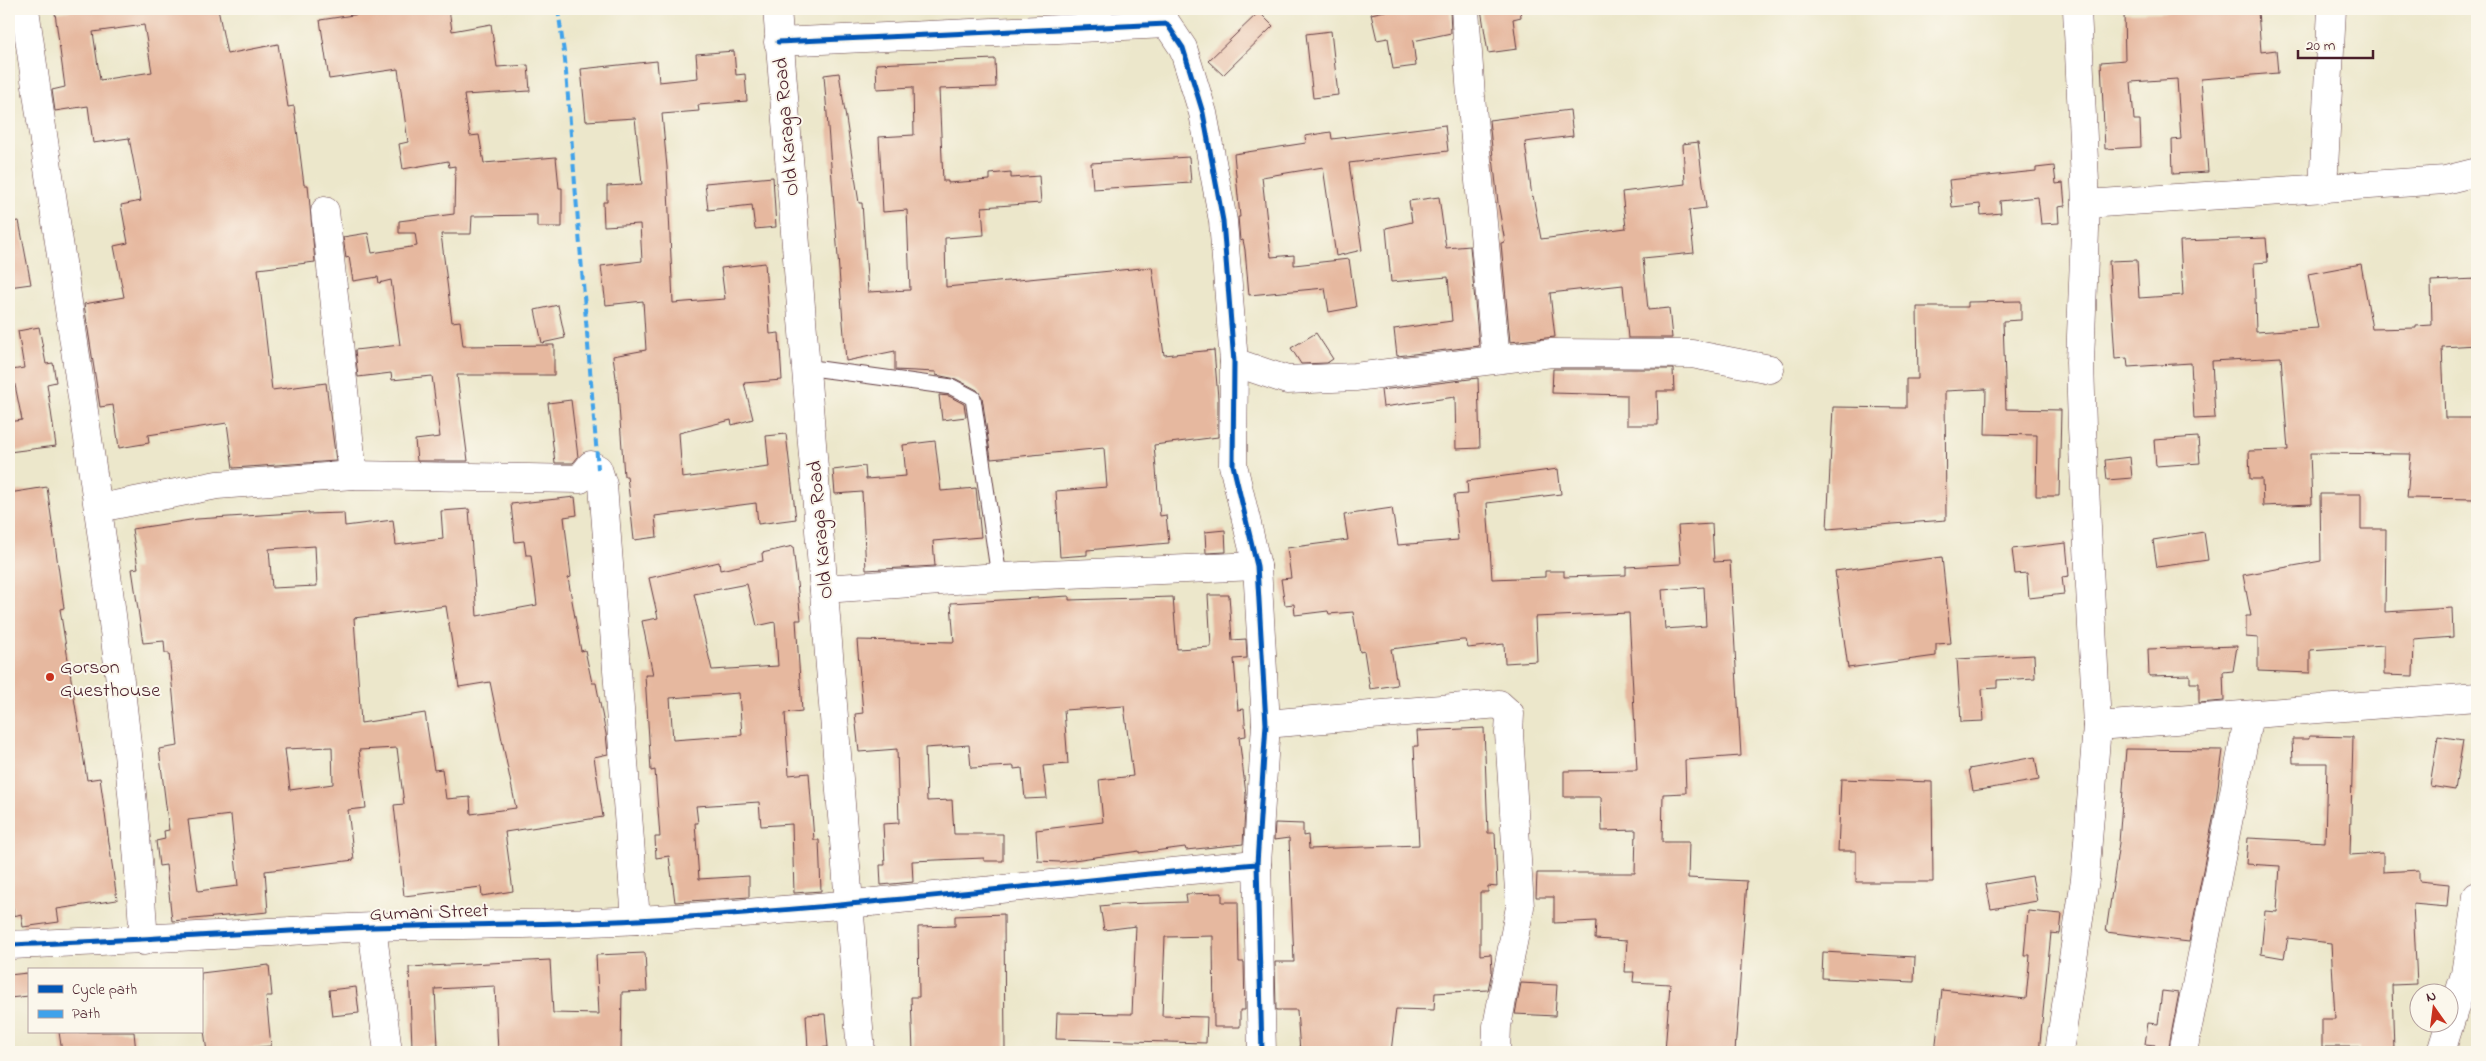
<svg xmlns="http://www.w3.org/2000/svg" width="2486" height="1061" font-family="'Indie Flower',sans-serif">
<style>
.building{fill:#e6b89f;fill-rule:evenodd}
.lines{fill:none;stroke-linecap:round;stroke-linejoin:round}
.lane-casing{stroke:#623d43;stroke-width:17}
.street-casing{stroke:#623d43;stroke-width:29}
.secondary-casing{stroke:#623d43;stroke-width:29}
.lane{stroke:#fff;stroke-width:15}
.street{stroke:#fff;stroke-width:28}
.secondary{stroke:#fff;stroke-width:28}
.quiet{stroke:#40a2eb;stroke-width:4;stroke-dasharray:8 4;stroke-linecap:butt}
.cycleway-casing{stroke:#fbf7ec;stroke-width:8}
.cycleway{stroke:#0057b8;stroke-width:5}
.poi-dot{fill:#c8321e;stroke:#fbf7ec;stroke-width:2}
.labels{text-anchor:middle;stroke-width:4;stroke-linejoin:round;paint-order:stroke}
.street-label{font-size:20px;fill:#4a1f2b;stroke:#fbf7ec}
.poi-label{font-size:20px;fill:#4a1f2b;stroke:#fbf7ec;text-anchor:start}
</style>
<rect width="100%" height="100%" fill="#fbf7ec"/>
<filter id="ink" filterUnits="userSpaceOnUse"><feTurbulence type="fractalNoise" baseFrequency=".02" numOctaves="2"/><feDisplacementMap in="SourceGraphic" scale="10" xChannelSelector="R" yChannelSelector="G"/><feConvolveMatrix kernelMatrix="1 2 1 2 8 2 1 2 1" color-interpolation-filters="sRGB"/></filter>
<filter id="wash" filterUnits="userSpaceOnUse"><feTurbulence type="fractalNoise" baseFrequency=".0096" numOctaves="4" result="noise"/><feDisplacementMap in="SourceGraphic" scale="20" xChannelSelector="R" yChannelSelector="G"/><feGaussianBlur stdDeviation="1.12" result="paint"/><feColorMatrix in="noise" values="0 0 0 0 0 0 0 0 0 0 0 0 0 0 0 0 0 1.4 0 .05"/><feComposite in="paint" operator="in"/></filter>
<g filter="url(#wash)">
<rect width="100%" height="100%" fill="#ece7cb"/>
<g id="blocks">
<g class="building">
<path d="M80 9H218L227 54 278 44 288 107 294 106 304 185H308L315 262 258 269 272 390 326 383 336 461 233 468 227 423 148 435 149 443 119 448 113 405 100 407 84 304 124 297 114 246 128 243 121 205 141 201 129 138 93 143 88 106 55 111 52 90 65 87 55 13ZM144 25 152 72 100 80 93 32Z"/>
<polygon points="393,9 449,9 452,31 491,24 497,67 528,65 530,91 464,95 470,136 479,135 484,163 556,157 559,188 562,188 562,227 537,227 537,215 472,216 471,234 441,234 452,322 460,321 463,346 554,345 554,375 457,375 468,461 417,461 415,440 440,437 432,376 392,380 391,373 358,377 355,350 400,345 391,280 379,283 378,277 353,281 349,257 346,258 343,237 368,233 372,253 417,246 415,233 399,233 399,221 454,214 455,166 449,167 448,161 403,169 399,144 408,142 398,69 329,79 320,20"/>
<polygon points="1394,9 1450,9 1451,33 1413,41 1416,66 1393,69 1388,38 1377,40 1371,14"/>
<polygon points="1481,9 1520,9 1521,17 1513,19 1517,49 1488,53"/>
<polygon points="2171,9 2239,9 2240,13 2258,11 2261,52 2276,50 2278,73 2201,79 2208,172 2173,174 2172,140 2181,139 2177,79 2131,82 2134,120 2140,120 2141,147 2105,149 2101,62 2125,60 2124,13 2171,12"/>
<polygon points="1259,12 1273,26 1223,75 1208,61"/>
<polygon points="1331,31 1338,95 1313,98 1306,34"/>
<polygon points="734,51 736,75 745,74 747,101 698,105 699,111 662,114 667,167 673,303 725,299 721,268 765,263 770,334 779,333 782,380 744,383 753,419 732,425 731,420 679,433 682,478 769,467 766,436 786,434 796,519 758,524 756,503 655,516 657,537 634,540 627,476 624,476 618,392 613,356 646,350 643,301 606,305 601,266 642,261 640,224 604,226 603,202 607,202 607,186 642,184 635,118 586,121 581,69 657,61 659,82 698,78 696,54"/>
<polygon points="995,59 996,87 939,89 943,181 948,181 948,183 990,180 990,174 1011,172 1011,178 1039,176 1041,203 982,207 984,235 945,238 946,287 1152,267 1164,355 1214,350 1218,398 1218,437 1154,445 1160,516 1166,515 1169,543 1087,550 1087,555 1060,557 1056,491 1107,487 1104,448 991,459 982,397 977,390 956,379 936,375 936,372 895,370 895,351 846,361 824,75 839,73 859,203 862,203 868,292 910,290 907,210 883,212 879,137 914,135 913,87 877,89 876,64"/>
<polygon points="1570,110 1573,136 1525,142 1532,197 1533,196 1541,239 1626,228 1622,192 1685,184 1683,144 1698,142 1706,208 1689,210 1694,253 1643,258 1648,310 1669,308 1672,338 1628,338 1623,285 1550,293 1555,337 1510,342 1501,243 1505,242 1498,203 1489,120"/>
<polygon points="1445,125 1448,151 1349,163 1362,250 1336,256 1323,167 1262,177 1271,257 1294,255 1294,265 1349,259 1356,307 1329,312 1325,288 1249,295 1245,250 1243,240 1240,241 1238,217 1240,217 1234,154 1306,143 1305,136 1331,132 1332,139"/>
<polygon points="1189,157 1191,183 1093,189 1091,163"/>
<polygon points="2054,166 2056,184 2063,183 2065,206 2058,207 2059,223 2041,224 2038,197 2000,201 2001,213 1981,215 1980,204 1952,207 1949,180 2036,171 2036,168"/>
<polygon points="773,177 776,227 755,229 752,205 708,210 705,183"/>
<polygon points="1439,197 1446,248 1470,246 1479,346 1397,356 1394,329 1452,321 1448,277 1391,282 1386,228 1412,222 1409,201"/>
<polygon points="19,221 31,284 9,287 9,222"/>
<polygon points="2266,238 2268,262 2254,263 2256,332 2318,328 2308,274 2361,264 2372,329 2416,328 2416,326 2432,325 2431,281 2477,279 2477,345 2442,347 2445,418 2477,418 2477,499 2407,498 2411,454 2310,453 2312,504 2263,506 2262,479 2250,479 2249,451 2288,450 2281,357 2212,361 2215,418 2194,419 2191,363 2128,367 2127,358 2115,359 2109,261 2137,260 2139,298 2183,295 2180,241"/>
<polygon points="2021,301 2021,320 2003,321 2006,409 2061,410 2059,496 2036,496 2037,435 1985,434 1986,389 1945,391 1946,520 1827,529 1833,407 1906,408 1906,379 1918,379 1917,307 1968,307 1968,302"/>
<polygon points="558,305 565,338 542,343 535,310"/>
<polygon points="39,327 46,364 53,363 56,382 47,384 56,446 9,452 9,422 22,420 12,370 24,368 18,331"/>
<polygon points="1316,333 1333,359 1327,363 1301,364 1291,348"/>
<polygon points="1553,369 1673,369 1674,391 1657,391 1658,425 1627,425 1627,395 1552,393"/>
<polygon points="1478,378 1480,448 1456,449 1455,397 1383,407 1381,390"/>
<polygon points="939,395 949,396 964,404 966,417 942,420"/>
<polygon points="571,400 578,457 573,463 555,463 548,403"/>
<polygon points="2198,437 2200,463 2156,466 2154,440"/>
<polygon points="935,441 941,491 976,488 981,537 933,541 935,566 866,570 862,492 835,494 833,470 865,466 866,479 906,476 903,445"/>
<polygon points="2130,457 2132,478 2107,480 2105,460"/>
<path d="M1558 469 1561 494 1487 503 1492 579 1545 577V571H1564V577L1626 575V567L1681 564 1678 526 1712 524 1714 562 1730 561 1741 756 1685 760 1686 793 1663 794 1662 842H1689L1688 878 1747 881 1735 1052H1665L1670 984 1633 982 1634 972H1625L1627 941 1595 939 1596 921 1554 923V897H1536L1537 873H1635L1636 830 1602 831 1601 797H1564V771L1637 770 1629 613 1535 617 1537 661 1505 663 1504 644 1468 648 1466 640H1462L1391 649 1397 685 1370 689 1364 651 1360 652 1353 612 1329 614 1328 611 1295 615 1294 604 1285 605 1281 579 1291 578 1287 548 1348 540 1344 515 1392 508 1398 545 1458 540 1454 495 1468 494 1467 481ZM1704 587 1706 626 1665 629 1662 590Z"/>
<polygon points="47,487 64,608 60,609 87,780 100,778 117,900 57,909 59,922 23,927 21,914 14,916 9,881 9,493"/>
<polygon points="2320,494 2361,494 2361,529 2386,529 2385,612 2452,608 2453,637 2414,640 2413,676 2384,675 2384,645 2310,650 2310,673 2258,671 2258,638 2246,637 2246,616 2251,616 2243,575 2321,561"/>
<path d="M575 497 577 515 564 517 571 577 568 578 581 651 585 650 592 683H596L606 734 608 754 594 757 603 817 505 832 513 891 482 896 481 887 404 896 394 805 404 804 397 748 359 750 366 808 348 810 354 860 265 871 268 912 172 921 166 865 159 866 156 841 165 839 164 831 169 830 159 749 178 746 169 653H165L164 641 143 643 132 569 138 568 132 529 197 519 309 512V514L344 513 345 526 393 520 396 545 443 539 441 511 469 509 477 616 537 605 531 555H526L524 541 515 542 511 504ZM315 546 317 586 272 588 269 549ZM446 606 459 687 490 682 516 808 471 814 470 797 446 799 442 769 434 770 425 713 361 723 354 618ZM332 747 333 784 290 790 285 749ZM231 815 238 886 198 891 188 820Z"/>
<polygon points="1225,530 1226,552 1206,553 1205,532"/>
<polygon points="2204,532 2208,560 2157,567 2153,540"/>
<polygon points="2066,543 2069,576 2062,577 2064,594 2029,598 2027,573 2015,574 2012,549"/>
<path d="M793 546 801 620H796L802 711 785 713 789 775 809 773 814 840H819L821 891 794 893 792 824 761 826 759 802 696 806 698 823H695L699 879 749 876V897L675 902 669 856 656 858 655 837H660L655 770 651 771 645 675H653L642 621 658 618 649 578 719 562 720 570 763 561 762 553ZM747 584 757 626 775 622 778 666 712 670 694 594ZM739 693 742 735 673 740 670 698Z"/>
<polygon points="1942,557 1951,643 1936,644 1936,656 1848,668 1835,571"/>
<polygon points="1208,595 1229,595 1232,640 1246,639 1247,658 1234,659 1238,710 1244,709 1246,736 1239,737 1246,794 1243,844 1186,850 1185,847 1139,853 1139,851 1059,862 1038,861 1036,830 1103,822 1099,780 1133,776 1124,706 1064,710 1068,764 1043,766 1047,798 1025,799 1022,768 1014,769 1014,766 971,768 969,745 925,748 927,801 952,800 954,834 1003,834 1003,861 984,861 984,858 912,861 913,882 881,885 880,865 885,865 883,824 899,823 897,749 859,752 855,714 863,713 857,640 954,642 951,603 1069,596 1069,600 1173,597 1177,649 1211,647"/>
<polygon points="2237,646 2233,671 2223,672 2224,701 2199,703 2199,683 2190,683 2190,675 2149,676 2148,649"/>
<polygon points="2034,655 2035,678 1997,680 1997,688 1982,689 1984,721 1961,722 1957,659"/>
<polygon points="1484,728 1488,833 1495,833 1497,887 1488,886 1488,892 1480,892 1480,955 1491,954 1492,971 1488,990 1435,993 1434,1010 1396,1009 1391,1052 1300,1052 1297,1010 1276,1010 1275,962 1294,962 1289,838 1274,840 1275,823 1303,824 1303,836 1308,835 1309,849 1419,845 1414,746 1418,746 1417,731"/>
<polygon points="2309,736 2353,737 2350,855 2383,853 2383,872 2419,870 2419,881 2449,884 2447,907 2413,904 2417,984 2392,985 2394,1051 2360,1051 2360,1047 2322,1047 2322,1019 2335,1019 2331,943 2288,938 2284,958 2261,954 2265,911 2277,912 2280,866 2246,864 2248,838 2325,842 2327,763 2293,763 2292,739 2309,739"/>
<polygon points="2438,736 2463,740 2455,790 2430,786"/>
<polygon points="2126,749 2223,750 2215,809 2189,942 2106,932 2119,843"/>
<polygon points="2035,757 2039,780 1973,791 1969,769"/>
<polygon points="1841,779 1932,782 1933,882 1856,882 1856,851 1838,851"/>
<polygon points="2032,876 2037,901 1991,909 1986,884"/>
<polygon points="1222,893 1222,902 1238,902 1239,962 1244,962 1245,1010 1240,1010 1240,1027 1214,1027 1213,936 1165,937 1162,1016 1207,1017 1206,1043 1056,1039 1057,1013 1132,1014 1136,926 1104,930 1100,906 1120,904 1187,902 1186,894"/>
<polygon points="2028,911 2062,914 2060,934 2051,933 2039,1052 1935,1052 1942,990 2026,999 2030,955 2024,955"/>
<polygon points="1004,914 1005,1052 913,1052 911,997 919,997 918,927 955,926 955,916"/>
<polygon points="1823,952 1915,957 1914,982 1822,978"/>
<polygon points="645,953 647,991 622,992 621,1052 498,1052 495,986 435,989 438,1046 412,1047 409,967 550,960 553,1013 599,1014 596,955"/>
<polygon points="269,965 272,996 266,996 271,1046 207,1052 201,1009 201,973"/>
<polygon points="27,973 29,996 9,998 9,975"/>
<polygon points="1521,983 1557,985 1555,1016 1515,1014"/>
<polygon points="356,987 359,1013 332,1016 329,990"/>
<polygon points="2162,991 2179,993 2168,1051 2155,1050 2155,1045 2145,1044 2148,1023 2158,1024"/>
<polygon points="825,1014 828,1047 808,1049 806,1015"/>
<polygon points="59,1032 134,1032 136,1052 62,1052"/>
</g>
</g>
</g>
<g filter="url(#ink)">
<use href="#blocks" fill-opacity="0" stroke="#623d43" stroke-width="1"/>
<g class="lines">
<g class="lane-casing">
<polyline id="lane" points="805,367 952,387 973,398 999,577"/>
</g>
<g class="street-casing">
<g id="street">
<path d="M25 9C68 319 124 628 144 941"/>
<polyline points="1465,9 1471,97 1496,359"/>
<polyline points="778,42 1167,24 1183,48 1203,113 1223,221 1234,362 1233,465 1257,566 1266,724 1257,864"/>
<polyline points="2323,189 2332,9"/>
<polyline points="2086,204 2445,180 2477,172"/>
<polyline points="325,211 353,475"/>
<polyline points="1234,362 1287,380 1355,377 1552,353 1692,354 1770,369"/>
<polyline points="99,508 217,485 353,475 580,479 591,465 598,469 603,485 636,920"/>
<polyline points="824,589 999,577 1257,566"/>
<polyline points="1266,724 1499,704 1510,714 1509,733 1520,907 1497,1026 1496,1052"/>
<polyline points="2097,726 2477,697"/>
<polyline points="372,927 388,1052"/>
<path d="M9 945C130 941 251 932 373 927 461 924 549 925 637 920 844 909 1050 882 1257 864L1262 1052"/>
<polyline points="2059,1052 2085,879 2097,726 2082,427 2080,362 2086,204 2077,9"/>
<polyline points="2183,1052 2249,715"/>
<polyline points="2441,1052 2465,974 2477,896"/>
</g>
</g>
<g class="secondary-casing">
<polyline id="secondary" points="777,9 861,1052"/>
</g>
<use href="#lane" class="lane"/>
<use href="#street" class="street"/>
<use href="#secondary" class="secondary"/>
<polyline class="quiet" points="558,9 565,60 598,469"/>
<g class="cycleway-casing">
<g id="cycleway">
<polyline points="778,42 1167,24 1183,48 1203,113 1223,221 1234,362 1233,465 1257,566 1266,724 1257,864"/>
<path d="M9 945C130 941 251 932 373 927 461 924 549 925 637 920 844 909 1050 882 1257 864L1262 1052"/>
</g>
</g>
<use href="#cycleway" class="cycleway"/>
</g>
</g>
<circle class="poi-dot" cx="50" cy="677" r="5"/>
<g class="labels">
<g class="street-label">
<text transform="translate(785 127) rotate(-95)" y="7">Old Karaga Road</text>
<text transform="translate(819 530) rotate(-95)" y="7">Old Karaga Road</text>
<text transform="translate(429 911) rotate(-2)" y="7">Gumani Street</text>
</g>
<g class="poi-label">
<text x="60" y="673">Gorson<tspan x="60" dy="23">Guesthouse</tspan></text>
</g>
</g>
<rect width="2486" height="1061" fill="none" stroke="#fbf7ec" stroke-width="30"/>
<rect x="28" y="968" width="175" height="65" fill="#fbf7ec" stroke="#b4a19f"/>
<rect x="38" y="985" width="25" height="8" fill="#0057b8" stroke="#b4a19f"/>
<text x="72" y="994" font-size="15" fill="#4a1f2b">Cycle path</text>
<rect x="38" y="1010" width="25" height="8" fill="#40a2eb" stroke="#b4a19f"/>
<text x="72" y="1018" font-size="15" fill="#4a1f2b">Path</text>
<g transform="translate(2434 1008) rotate(346)"><circle r="24" fill="#fbf7ec" stroke="#b4a19f"/>
<path d="M0-4L9 19L0 12L-9 19Z" fill="#c8321e"/>
<text y="-8" font-size="14" font-weight="bold" text-anchor="middle" fill="#4a1f2b">N</text>
</g>
<path d="M2298 50v8h75v-8" fill="none" stroke="#4a1f2b" stroke-width="2.5"/>
<text x="2306" y="50" font-size="15" fill="#4a1f2b" stroke="#fbf7ec" stroke-width="4" paint-order="stroke">20 m</text>
</svg>
